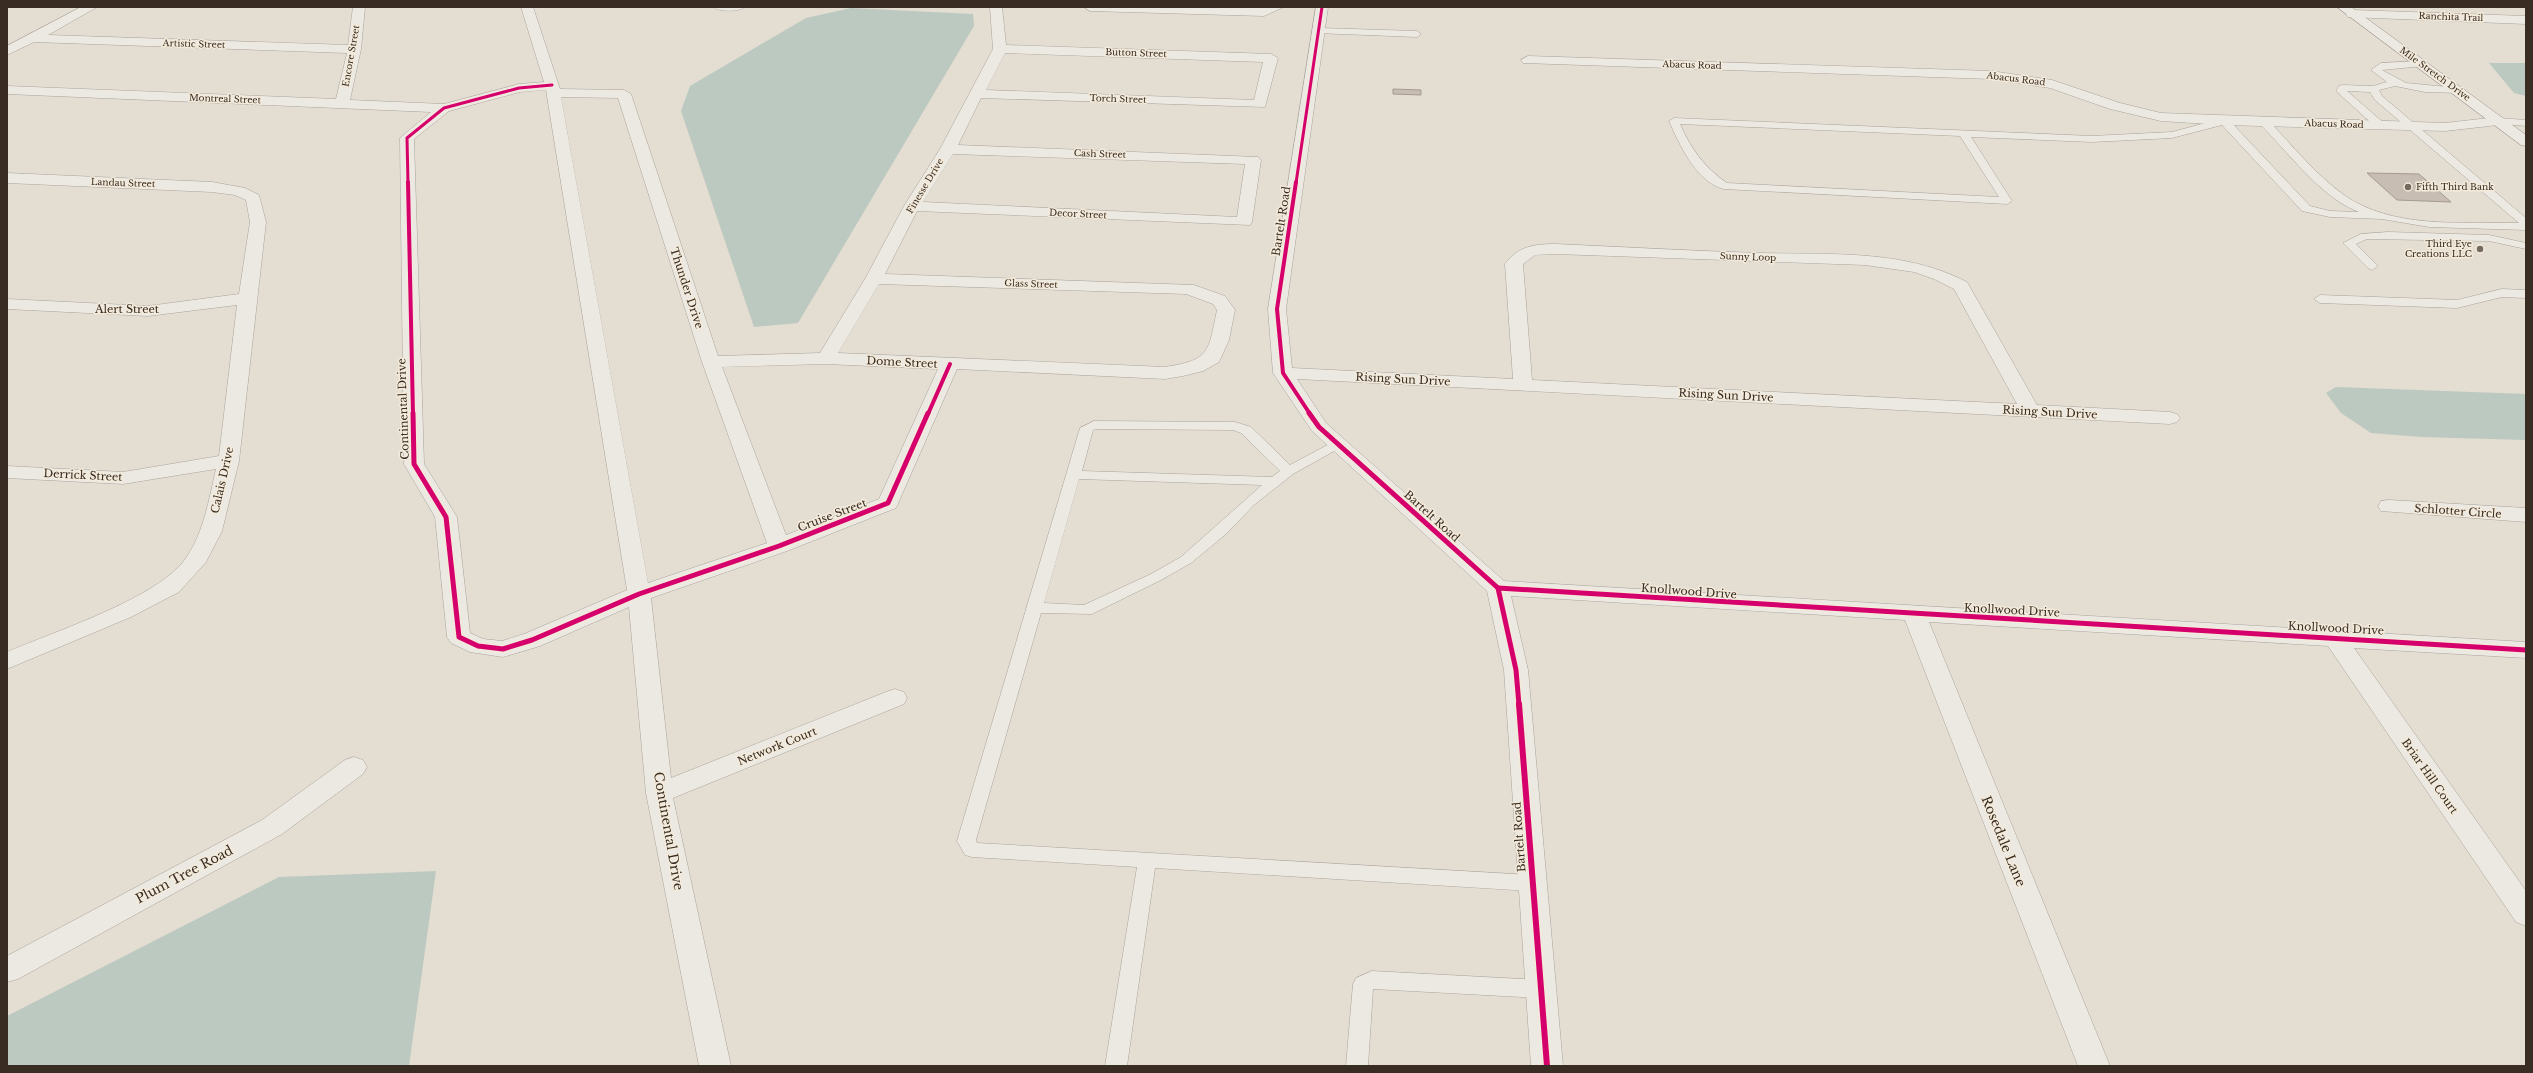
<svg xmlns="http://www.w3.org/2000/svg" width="2533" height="1073" font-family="'Libre Baskerville',serif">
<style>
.water{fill:#bcc9c0}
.building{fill:#c7bdb3;stroke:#a49a91}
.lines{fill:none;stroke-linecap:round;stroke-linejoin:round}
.lane-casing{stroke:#aaa39a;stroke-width:1}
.street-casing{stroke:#aaa39a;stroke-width:1}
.secondary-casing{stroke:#99928a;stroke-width:1}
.lane{fill:#ece9e3;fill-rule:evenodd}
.street{fill:#ece9e3;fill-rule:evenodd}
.secondary{fill:#ece9e3;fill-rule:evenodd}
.cycleway-far3-casing{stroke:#f3eada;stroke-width:4.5}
.cycleway-far2-casing{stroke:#f3eada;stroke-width:6}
.cycleway-far1-casing{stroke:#f3eada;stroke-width:8}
.cycleway-casing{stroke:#f3eada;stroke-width:9}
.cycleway-far3{stroke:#d6006c;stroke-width:3}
.cycleway-far2{stroke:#d6006c;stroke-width:4}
.cycleway-far1{stroke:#d6006c;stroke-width:5}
.cycleway{stroke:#d6006c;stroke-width:6}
.poi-dot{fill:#746a60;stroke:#f3eada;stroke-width:1.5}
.labels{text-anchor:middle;stroke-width:3;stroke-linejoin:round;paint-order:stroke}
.far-street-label{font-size:9px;fill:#382c23;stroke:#f3eada}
.far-poi-label{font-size:9px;fill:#382c23;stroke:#f3eada;text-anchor:start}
.street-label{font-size:11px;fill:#382c23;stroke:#f3eada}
.near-street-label{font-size:13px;fill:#382c23;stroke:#f3eada}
</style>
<rect width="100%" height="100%" fill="#e4ddd2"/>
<g class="water">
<polygon points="851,8 973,14 974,26 798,323 754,327 681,111 690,86 806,18"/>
<polygon points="2489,63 2526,63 2526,96 2514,93"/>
<polygon points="2336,387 2526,394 2526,440 2421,437 2371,433 2341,413 2326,393"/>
<polygon points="436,871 409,1066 7,1066 7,1016 279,877"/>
</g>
<g class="building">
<polygon points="1393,89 1421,90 1421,95 1393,94"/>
<polygon points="2367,173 2419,174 2451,202 2397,200"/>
</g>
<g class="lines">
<g class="lane-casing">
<g id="lane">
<path d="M713 7H745C740 12 718 12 713 7Z"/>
<polygon points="1319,28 1417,31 1421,34 1417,37 1316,33 1315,31"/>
<path d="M2420 61 2423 62V66L2382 70 2406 83 2458 88 2463 91 2461 93 2425 92 2395 86 2379 90 2382 96 2526 218V230L2429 227 2382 219 2330 217 2302 211 2222 125 2172 138 2092 142 1971 137 2012 201 2007 204 1724 189C1697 183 1679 144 1669 121L1674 118 2092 136 2172 132 2224 118 2228 119 2310 206 2330 211 2359 212C2321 198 2288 152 2260 124V120H2268C2292 145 2315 174 2344 195 2392 229 2462 222 2519 223L2375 100 2370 92 2347 91 2385 124V128H2377L2336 91 2339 86 2342 85 2373 86 2387 82 2371 70 2381 63ZM1680 124 1960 136 1999 197 1727 183C1704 167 1691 149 1680 124Z"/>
<polygon points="2498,118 2526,120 2526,126 2494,123 2493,121"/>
<polygon points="2388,232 2489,235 2526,243 2526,249 2489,241 2367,239 2356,244 2378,266 2372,270 2368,268 2343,243 2361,234"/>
<polygon points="2502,289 2526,290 2526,298 2502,297 2457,308 2320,303 2314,299 2320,295 2457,300"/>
<path d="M1094 421 1235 422 1251 427 1290 465 1333 442H1343L1345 445 1293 474 1254 505 1226 534 1191 563 1161 580 1092 614 1041 613 976 840 977 843 1532 875 1539 878 1542 883 1539 888 1532 891 1155 868 1127 1066H1105L1137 867 972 857 965 855 957 841 1080 428ZM1096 429 1233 430 1241 433 1280 471 1272 477 1082 471 1093 430ZM1079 479 1262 485 1181 557 1151 574 1084 605 1044 603Z"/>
<polygon points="1372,971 1541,980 1548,983 1551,989 1548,995 1541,998 1373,989 1368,1066 1346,1066 1353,984 1356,978"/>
</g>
</g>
<g class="street-casing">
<g id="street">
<path d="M81 7H97L48 35 348 45 353 7H365L361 49 350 100 444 104 519 84 544 82 521 7H533L560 89 624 90 631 94 718 356 820 353 865 279 904 206 940 149 993 49 990 7H1002L1006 45 1271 54 1278 58 1265 107 981 98 958 145 1258 157 1261 160 1252 222 1250 225 917 211 885 274 1194 285 1225 296 1235 310 1229 340 1219 362 1203 371 1183 376 1165 379 957 369 896 508 787 551 651 598 671 778 886 692 895 689 904 692 907 698 904 704 673 798 731 1066H699L646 793 629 607 540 646 503 657 470 652 451 643 447 637 435 517 404 464 400 138 431 112 7 94V86L336 99 347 53 34 42 7 55V46ZM1005 53 1263 62 1254 100 986 90ZM546 90 627 590 524 634 502 641 483 639 470 633 457 517 424 464 414 139 449 111 520 92ZM561 97 618 98 702 362 767 543 648 583ZM953 154 1245 164 1237 217 923 202ZM879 284 1186 294 1213 304 1217 310C1208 352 1211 360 1165 367L838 353ZM826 364 938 369 879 499 786 535 722 367Z"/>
<polygon points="1084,7 1284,7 1264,16 1090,11"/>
<path d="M1316 7H1328L1286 309 1292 368 1513 379 1505 264C1518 246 1535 244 1556 244 1625 247 1693 251 1762 253 1832 255 1903 249 1967 282L2037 405 2170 412 2177 414 2180 418 2177 422 2170 424 1297 379 1326 423 1504 581 2526 642V658L2354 648 2526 891V926L2516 922 2328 646 1929 622 2110 1066H2078L1905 620 1511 596 1528 670 1563 1066H1531L1504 670 1487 591 1312 431 1273 373 1268 309ZM1556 254 1865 265 1914 272 1934 279 1954 289 2017 404 1532 380 1523 264 1535 255Z"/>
<polygon points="2352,10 2526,16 2526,24 2348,17 2346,14"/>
<polygon points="1528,56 1991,71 2052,80 2120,103 2161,113 2445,123 2498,117 2505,121 2498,125 2445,131 2224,125 2161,121 2110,109 2050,88 1991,79 1523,63 1521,60"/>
<path d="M7 173 212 182 245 188 259 195 266 222 239 461 222 531 206 562 179 592 131 617 7 669V652C53 632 159 598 186 558 204 532 209 499 216 469L123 484 7 478V466L123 472 219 456 237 305 148 316 7 309V299L148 306 239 294 250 222 246 200 235 195 212 192 7 183Z"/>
<polygon points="2389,500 2526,508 2526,522 2381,511 2378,506 2381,501"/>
<polygon points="354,757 363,760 367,767 363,774 282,834 18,979 7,982 7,956 262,820 345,760"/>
</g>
</g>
<g class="secondary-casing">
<polygon id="secondary" points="2337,7 2351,7 2526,135 2526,146 2521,145"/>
</g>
<use href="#lane" class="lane"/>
<use href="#street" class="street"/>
<use href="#secondary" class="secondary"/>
<g class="cycleway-far3-casing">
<g id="cycleway-far3">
<polyline points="408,183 407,138 444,108 519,88 552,85"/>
<polyline points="1296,183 1322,7"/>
</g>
</g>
<g class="cycleway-far2-casing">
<g id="cycleway-far2">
<polyline points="408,182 413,414"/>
<polyline points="1296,182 1277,309 1283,373 1310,414"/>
<polyline points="928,414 950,364"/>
</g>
</g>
<g class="cycleway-far1-casing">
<g id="cycleway-far1">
<polyline points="413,413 414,464 446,517 459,637 478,646 503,649 532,640 639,594 779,546 888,503 928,413"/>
<polyline points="1309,413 1319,427 1498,588 1516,670 1519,705"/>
<polyline points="1498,588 2526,650"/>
</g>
</g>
<g class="cycleway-casing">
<polyline id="cycleway" points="1519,704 1547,1066"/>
</g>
<use href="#cycleway-far3" class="cycleway-far3"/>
<use href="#cycleway-far2" class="cycleway-far2"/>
<use href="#cycleway-far1" class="cycleway-far1"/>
<use href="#cycleway" class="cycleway"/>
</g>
<g class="poi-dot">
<circle cx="2408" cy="187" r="4"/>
<circle cx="2480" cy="249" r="4"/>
</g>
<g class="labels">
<g class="far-street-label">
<text transform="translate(2451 17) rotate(2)" y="3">Ranchita Trail</text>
<text transform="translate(194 44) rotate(2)" y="3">Artistic Street</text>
<text transform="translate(1136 53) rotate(2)" y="3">Button Street</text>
<text transform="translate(351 56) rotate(-80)" y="3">Encore Street</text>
<text transform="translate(1692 65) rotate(2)" y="3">Abacus Road</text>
<text transform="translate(2435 74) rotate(36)" y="3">Mile Stretch Drive</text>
<text transform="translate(2016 79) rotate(7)" y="3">Abacus Road</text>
<text transform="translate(225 99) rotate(2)" y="3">Montreal Street</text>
<text transform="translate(1118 99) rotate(2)" y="3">Torch Street</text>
<text transform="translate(2334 124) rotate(2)" y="3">Abacus Road</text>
<text transform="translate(1100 154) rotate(2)" y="3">Cash Street</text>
<text transform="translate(123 183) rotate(2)" y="3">Landau Street</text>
<text transform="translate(925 186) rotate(-59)" y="3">Finesse Drive</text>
<text transform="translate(1078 214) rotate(3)" y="3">Decor Street</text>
<text transform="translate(1748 257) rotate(2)" y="3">Sunny Loop</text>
<text transform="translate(1031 284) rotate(2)" y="3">Glass Street</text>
</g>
<g class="far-poi-label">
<text x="2416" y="190">Fifth Third Bank</text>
<text x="2472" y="247" text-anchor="end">Third Eye<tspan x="2472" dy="10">Creations LLC</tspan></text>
</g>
<g class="street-label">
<text transform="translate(1281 221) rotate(-81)" y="4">Bartelt Road</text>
<text transform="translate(687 288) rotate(72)" y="4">Thunder Drive</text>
<text x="127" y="313">Alert Street</text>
<text transform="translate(902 362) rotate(3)" y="4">Dome Street</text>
<text transform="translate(1403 379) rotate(3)" y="4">Rising Sun Drive</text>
<text transform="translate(1726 395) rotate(3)" y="4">Rising Sun Drive</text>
<text transform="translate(403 409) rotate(-92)" y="4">Continental Drive</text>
<text transform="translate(2050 412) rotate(3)" y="4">Rising Sun Drive</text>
<text transform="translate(83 475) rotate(3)" y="4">Derrick Street</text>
<text transform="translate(222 480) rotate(-77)" y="4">Calais Drive</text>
<text transform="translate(2458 511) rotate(4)" y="4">Schlotter Circle</text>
<text transform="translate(832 515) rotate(-21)" y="4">Cruise Street</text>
<text transform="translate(1432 516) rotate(42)" y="4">Bartelt Road</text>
<text transform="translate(1689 591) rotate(4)" y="4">Knollwood Drive</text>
<text transform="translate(2012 610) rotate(3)" y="4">Knollwood Drive</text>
<text transform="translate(2336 628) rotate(3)" y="4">Knollwood Drive</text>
<text transform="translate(777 746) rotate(-22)" y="4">Network Court</text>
<text transform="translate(2430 776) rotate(55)" y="4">Briar Hill Court</text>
<text transform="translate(1519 837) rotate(-94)" y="4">Bartelt Road</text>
</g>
<g class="near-street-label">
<text transform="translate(669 831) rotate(80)" y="5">Continental Drive</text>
<text transform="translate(2004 841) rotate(68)" y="5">Rosedale Lane</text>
<text transform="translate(184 874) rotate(-28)" y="5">Plum Tree Road</text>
</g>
</g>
<rect width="2533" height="1073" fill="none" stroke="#382c23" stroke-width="16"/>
</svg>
